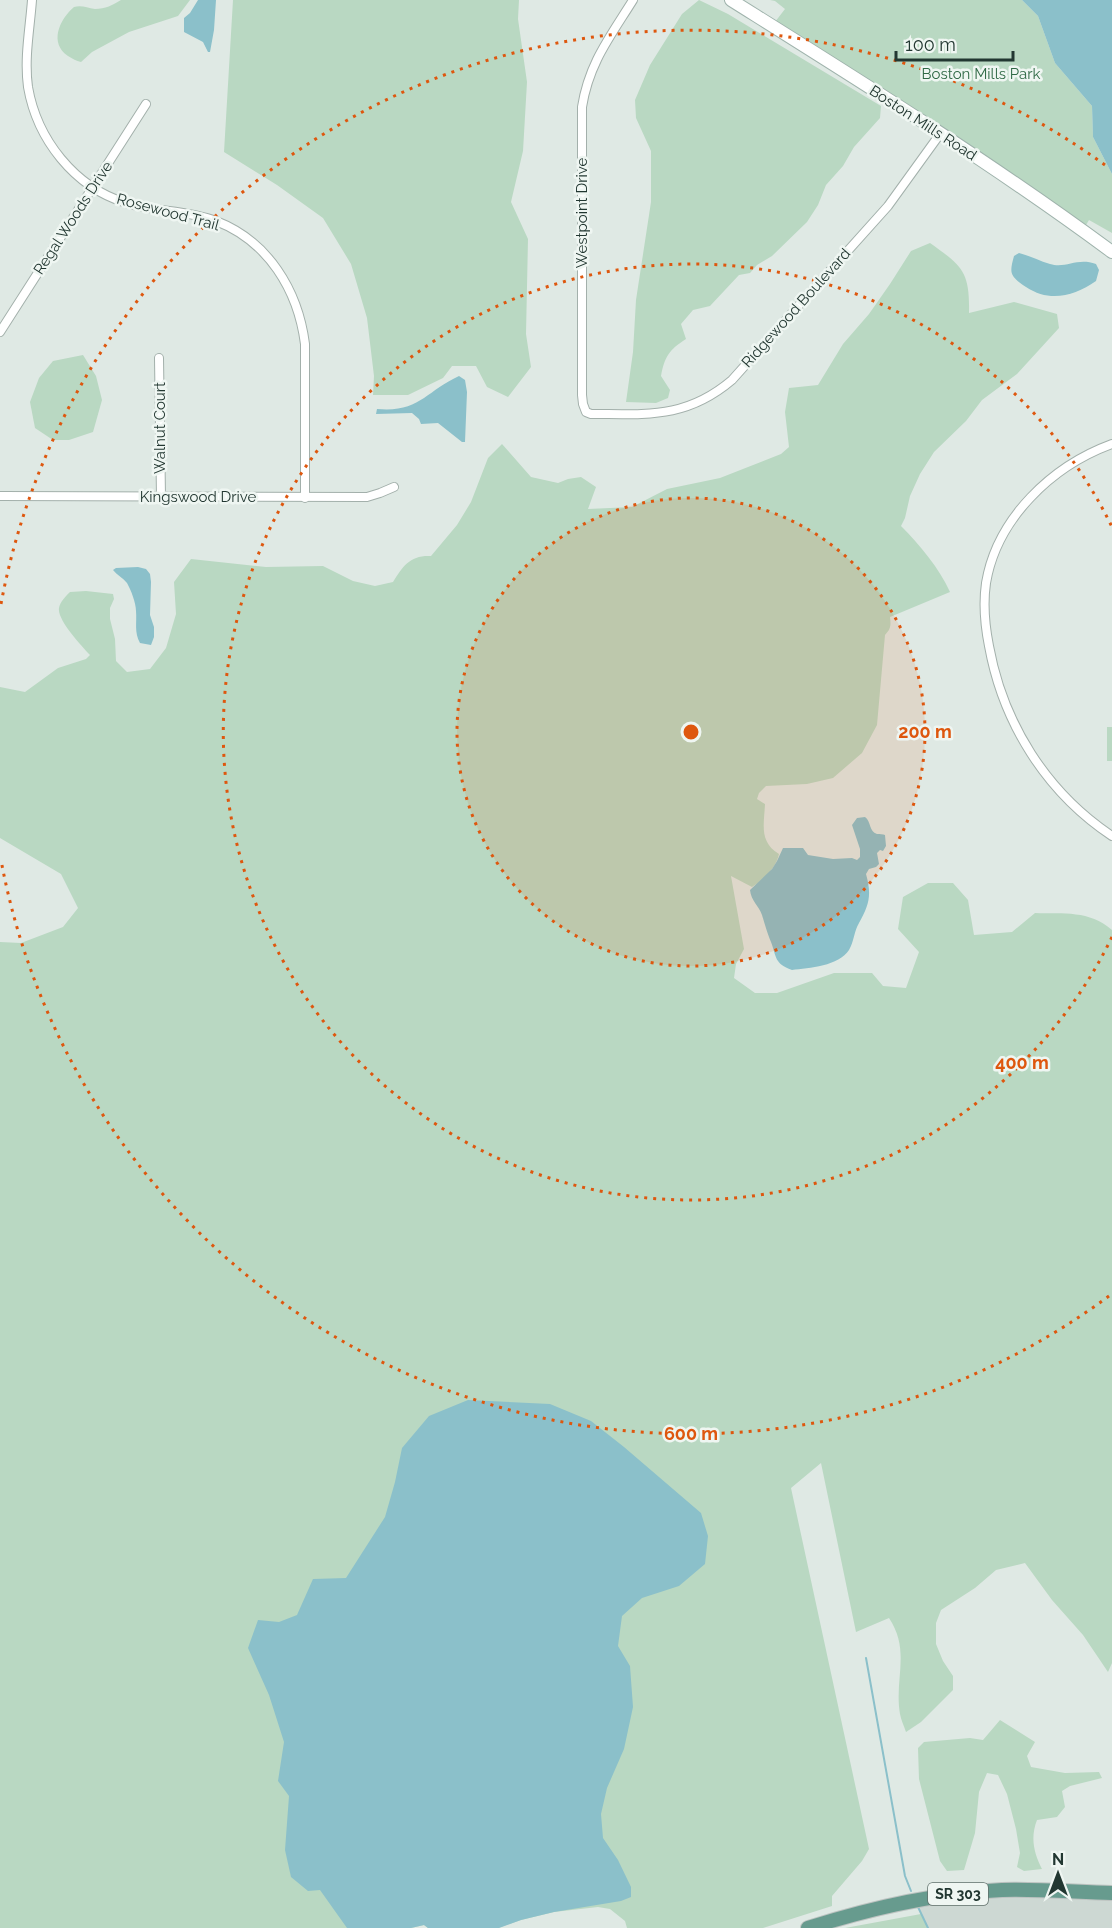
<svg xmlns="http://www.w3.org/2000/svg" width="1112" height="1928" font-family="Raleway,sans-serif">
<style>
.built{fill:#cdd8d3}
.green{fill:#b9d8c2}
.water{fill:#8bc0ca}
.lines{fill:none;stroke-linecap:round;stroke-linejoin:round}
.stream{stroke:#8bc0ca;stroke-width:2}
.street-casing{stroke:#a3b0ab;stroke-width:10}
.secondary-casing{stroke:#9fb3ac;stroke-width:14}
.primary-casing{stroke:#bdc3c1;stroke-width:16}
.street{stroke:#fff;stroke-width:8}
.secondary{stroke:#fff;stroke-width:12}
.primary{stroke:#679b8e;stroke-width:14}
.ring{fill:none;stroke:#de570e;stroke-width:3;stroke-dasharray:3 6}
.labels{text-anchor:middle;stroke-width:5;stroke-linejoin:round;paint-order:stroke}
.shield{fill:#eff6f2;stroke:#60706b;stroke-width:1.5}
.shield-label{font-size:14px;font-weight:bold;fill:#223731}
.park-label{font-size:15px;fill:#306a46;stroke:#eff6f2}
.street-label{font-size:15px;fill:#223731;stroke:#eff6f2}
.centre{fill:#de570e;stroke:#eff6f2;stroke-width:3}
.ring-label{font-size:18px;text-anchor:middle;font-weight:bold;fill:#de570e;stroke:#eff6f2;stroke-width:5;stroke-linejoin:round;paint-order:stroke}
</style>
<rect width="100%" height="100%" fill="#dfe9e4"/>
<polygon class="built" points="993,1893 1112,1899 1112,1928 928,1928 918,1907"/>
<g class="green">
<path d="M121 0H190L178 16 129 32 92 52 81 62C76 61 73 59 68 56 49 43 59 20 74 7 82 5 87 8 95 9 105 9 113 5 121 0Z"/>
<polygon points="233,0 519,0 518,19 527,82 523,151 511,202 528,239 526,334 531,367 508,397 487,387 476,366 452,366 443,378 408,395 373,395 374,376 367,318 351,264 323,218 277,185 224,152"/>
<path d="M699 0 728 14 881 106 880 118 854 147 843 166 826 185 818 205 807 222 772 256 757 265 750 273 739 275 710 306 693 310 681 324 686 339C669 350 665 356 661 376L670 390 668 398 656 403 626 402 633 352 636 300 651 202V151L636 118 635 100 650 65 682 14Z"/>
<polygon points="770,0 1022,0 1038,16 1055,63 1092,106 1093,137 1112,174 1112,233 1089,220 1083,230 775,22 785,9 775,1"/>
<path d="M930 243C962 266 970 271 969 313L1014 302 1057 314 1059 328 1017 374 982 400 966 421 934 452 920 474 910 496 905 518 901 526C920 545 939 568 950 592L890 617C891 625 891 629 885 635L877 725 862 753 833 778 807 784 766 786 759 793 757 799 765 804C764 825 759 842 779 854 776 868 764 879 752 887L731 876 744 949 736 964 734 978 755 993H777L834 973H872L883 986 906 988 919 952 898 929 903 897 928 883H953L968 900 974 935 1012 932 1035 913C1064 914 1089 910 1112 930V1663L1108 1672 1083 1635 1052 1600 1025 1563 996 1570 975 1588 941 1610 936 1623V1644L943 1661 953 1676V1690L921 1722 906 1732C904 1726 901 1720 900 1714 894 1679 911 1651 889 1618L856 1632 821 1463 791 1488 869 1849 862 1861 832 1896V1906L763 1928H627L625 1921 610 1909 598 1907 554 1912 521 1920 498 1928H428L424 1925 411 1928H0V942L21 943 63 927 78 908 61 874 0 838V687L25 692 58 668 86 659 90 655C82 646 57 620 59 608 60 602 66 596 70 592L86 591 113 594 114 599 110 608V619L115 639 116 661 127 672 150 669 166 648 176 614 174 582 191 559 266 567 323 566 353 581 375 586 393 582C403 566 410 555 431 556L457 525 471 502 488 458 502 444 531 477 558 483 568 479 581 477 596 487 588 509 632 507 667 489 720 478 781 454 789 447 785 412 789 388 818 385 843 344 869 314 890 284 911 251Z"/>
<polygon points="83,355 96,376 102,400 93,432 69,440 53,440 35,428 30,402 39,378 53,361"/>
<rect x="1107" y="727" width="5" height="34"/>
<path d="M1000 1720 1035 1742 1027 1756 1031 1767 1065 1773 1099 1772 1102 1778 1070 1786 1062 1791 1065 1807 1057 1817 1037 1820C1030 1838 1034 1853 1042 1869L1024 1871 1017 1867 1020 1853 1016 1829 1007 1794 998 1775 987 1773 979 1792 975 1833 964 1870 947 1871 940 1861 919 1779 918 1748 924 1742 970 1738 983 1740Z"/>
<polygon points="921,1914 928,1928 845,1928"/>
</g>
<g class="water">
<polygon points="198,0 216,0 214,30 210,52 208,52 203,42 184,32 184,18 190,13"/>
<polygon points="1022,0 1112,0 1112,174 1093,137 1092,106 1055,63 1038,16"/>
<path d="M1019 253C1031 256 1039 261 1050 264 1066 269 1077 257 1096 264L1099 270 1096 281C1074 296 1050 303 1026 287 1010 276 1009 274 1014 256Z"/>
<path d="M459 376 465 380 467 392 465 442H462L438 423 421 424 419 419 412 413 376 414 377 409C419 413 426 391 459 376Z"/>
<path d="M138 567 146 569 150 574 151 582 150 615 154 627V637L151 645 140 643C134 632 137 623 136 611 136 603 131 590 127 583 123 578 117 575 113 570L116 568Z"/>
<path d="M865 817C871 821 869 832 877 834 880 834 883 834 885 835L886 846 883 851 880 850 877 853 879 864 876 867 869 869 866 874C872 895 869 905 859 923 854 931 854 942 849 950 839 966 809 968 792 970 774 963 777 958 771 942 767 932 765 925 762 915 759 906 751 901 750 890L772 869 777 861 783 848H803L808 855 833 859 852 858 857 860 860 857V849L852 825 857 818Z"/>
<polygon points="468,1400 550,1404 591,1421 624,1447 701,1513 708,1536 705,1564 679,1586 642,1598 622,1616 618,1646 630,1666 633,1707 624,1749 607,1788 601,1814 603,1838 618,1860 631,1887 631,1897 621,1901 554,1912 521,1920 499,1928 428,1928 424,1925 411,1928 347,1928 320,1890 308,1891 291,1877 285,1850 289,1796 278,1781 284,1742 269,1695 248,1648 258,1620 279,1622 297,1615 313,1579 346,1578 385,1517 395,1482 402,1448 429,1416"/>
</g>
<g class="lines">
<g class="stream">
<polyline points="866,1658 905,1876 911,1891"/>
<polyline points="918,1907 928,1928"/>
</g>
<g class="street-casing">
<g id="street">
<path d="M32 0C30 28 24 58 28 87 37 139 74 187 126 203 155 212 187 210 216 221 268 241 298 290 305 344V498"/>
<path d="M633 0C610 37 589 63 582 107V395L583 404 586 412 591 414C647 414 686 419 732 380L888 206 940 134"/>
<polyline points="0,332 146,104"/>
<polyline points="159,358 161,497"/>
<path d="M1112 444C1052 466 997 518 986 583 983 604 985 626 989 646 1003 723 1046 792 1112 836"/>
<polyline points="0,496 367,497 380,493 394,487"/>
</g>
</g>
<g class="secondary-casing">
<path id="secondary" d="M731 0C860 81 989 161 1112 252"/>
</g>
<g class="primary-casing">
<path id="primary" d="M808 1928C871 1908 935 1893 1002 1890 1038 1889 1075 1892 1112 1893"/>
</g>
<use href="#street" class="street"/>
<use href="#secondary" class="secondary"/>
<use href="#primary" class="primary"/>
</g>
<circle cx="691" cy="732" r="234" fill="#de570e" fill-opacity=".12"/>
<g class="ring">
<circle cx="691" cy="732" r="234"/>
<path d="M1112 937A468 468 0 1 1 1112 527"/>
<path d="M1109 1296A702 702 0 0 1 1 860M1 604A702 702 0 0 1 1109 168"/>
</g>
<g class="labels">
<rect class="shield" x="928" y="1883" width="60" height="22" rx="4.5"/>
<g class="shield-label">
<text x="958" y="1899">SR 303</text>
</g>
<g class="park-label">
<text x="981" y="79">Boston Mills Park</text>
</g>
<g class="street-label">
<text transform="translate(923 123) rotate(33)" y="5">Boston Mills Road</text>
<text transform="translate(168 212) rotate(15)" y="5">Rosewood Trail</text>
<text transform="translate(582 213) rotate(-90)" y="5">Westpoint Drive</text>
<text transform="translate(73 218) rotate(-57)" y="5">Regal Woods Drive</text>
<text transform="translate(796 308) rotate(-48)" y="5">Ridgewood Boulevard</text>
<text transform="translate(160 428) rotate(-90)" y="5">Walnut Court</text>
<text x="198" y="502">Kingswood Drive</text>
</g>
</g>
<circle cx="691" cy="732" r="9" class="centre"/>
<g class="ring-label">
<text x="925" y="738">200 m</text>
<text x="1022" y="1069">400 m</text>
<text x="691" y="1440">600 m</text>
</g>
<g transform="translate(1058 1874)" stroke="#eff6f2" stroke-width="4.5" paint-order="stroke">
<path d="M0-4.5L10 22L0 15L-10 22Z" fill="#223731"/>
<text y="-9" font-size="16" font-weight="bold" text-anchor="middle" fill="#223731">N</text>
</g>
<path d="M896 51v9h117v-9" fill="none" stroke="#223731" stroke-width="3"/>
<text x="905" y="51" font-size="18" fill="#223731" stroke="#eff6f2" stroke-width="4.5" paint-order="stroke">100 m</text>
</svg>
